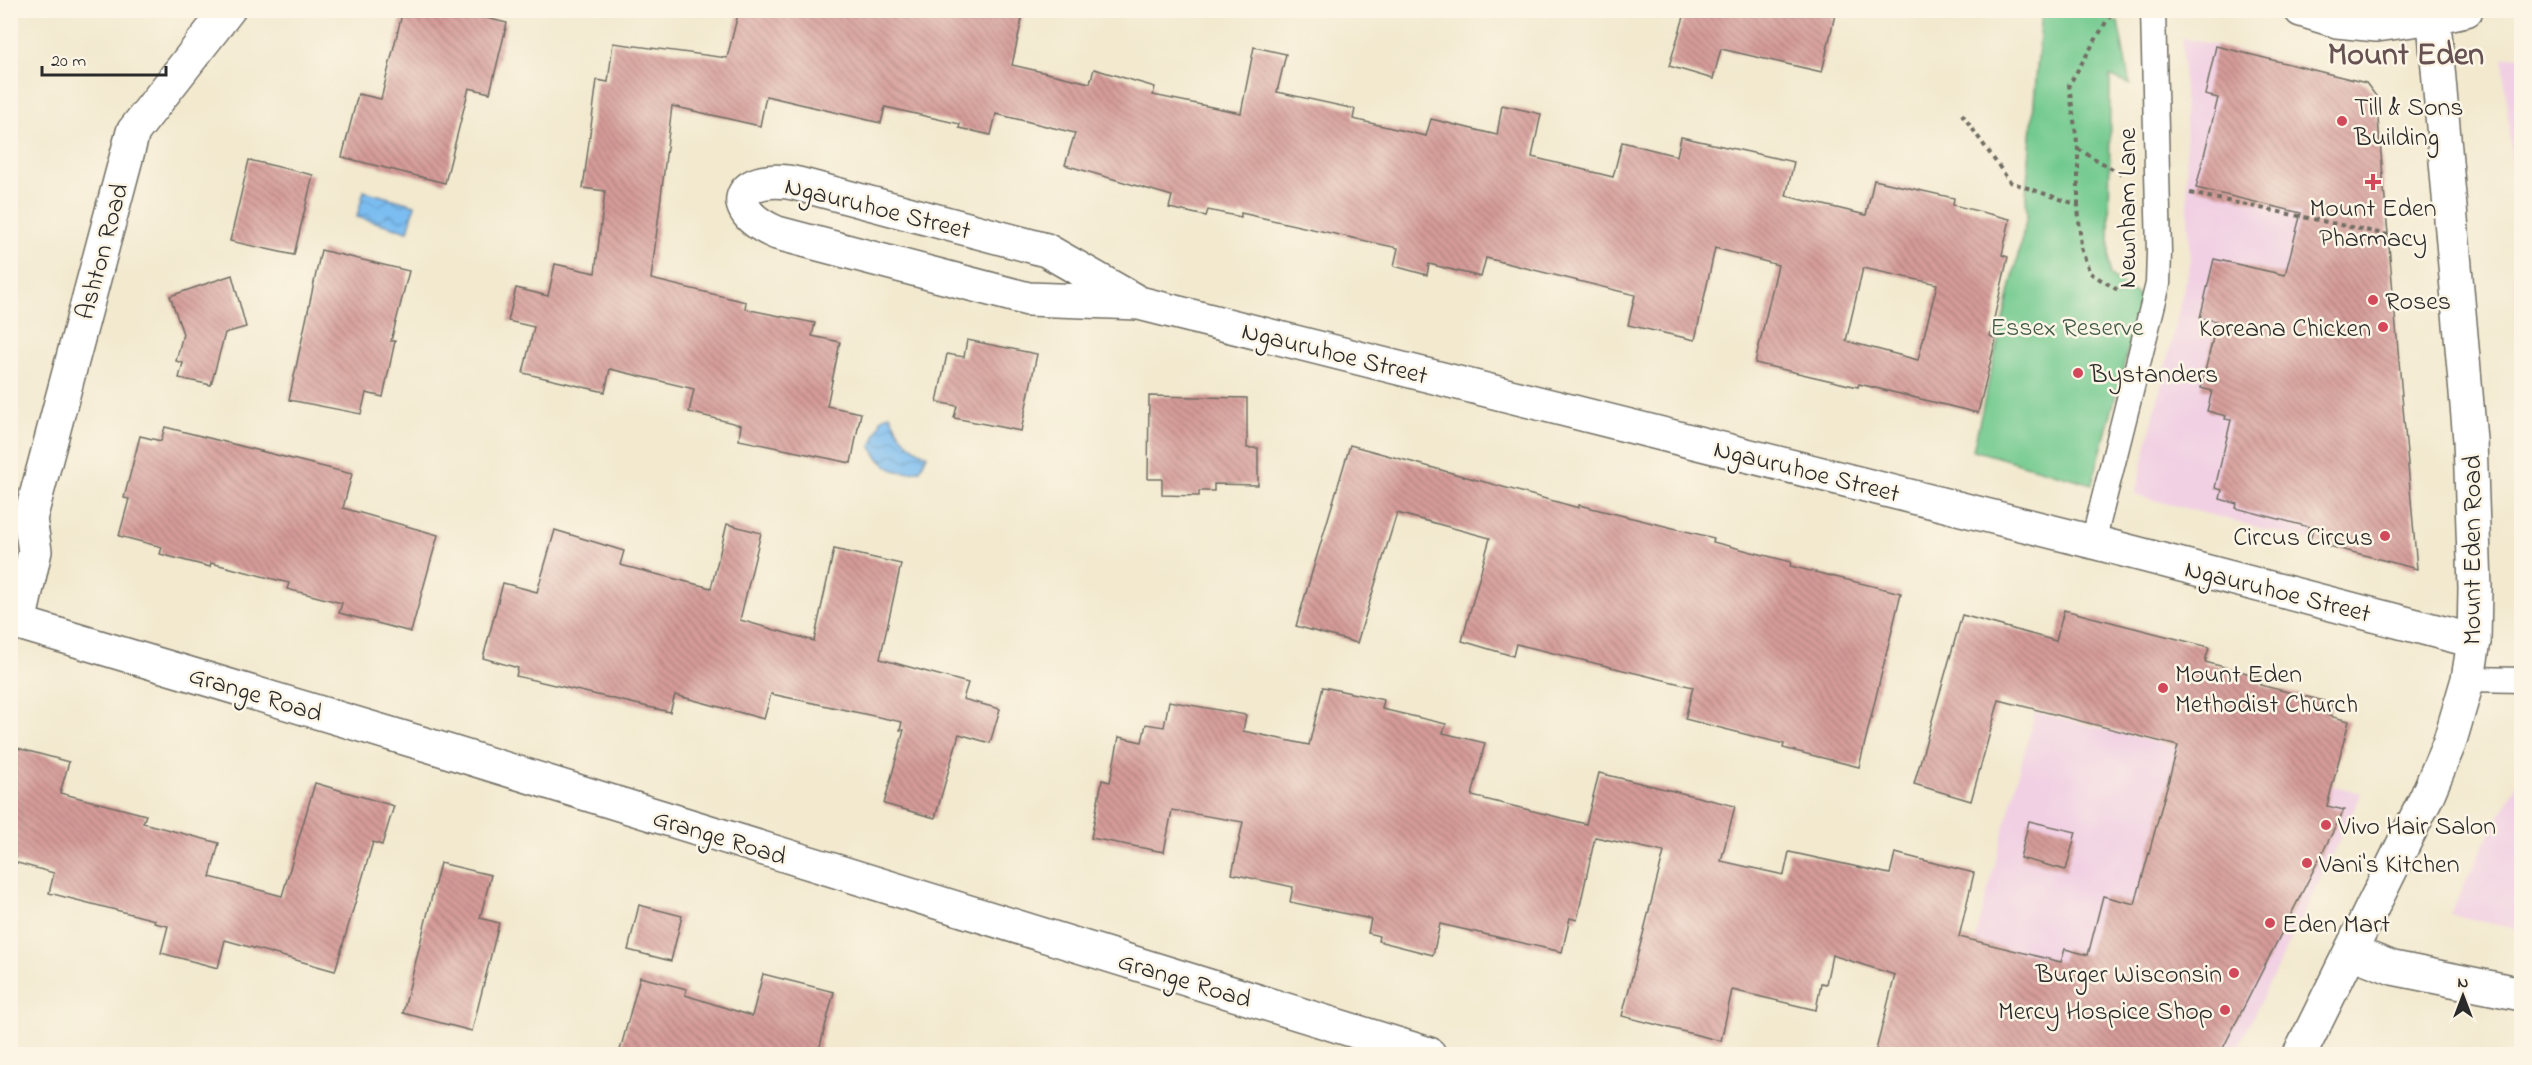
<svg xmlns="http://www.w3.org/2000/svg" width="2532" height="1065" font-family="'Indie Flower',sans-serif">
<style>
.built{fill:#f1d0e3}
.green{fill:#73ca90;stroke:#4f7a5e;stroke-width:1.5}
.water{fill:url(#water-waves);stroke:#54748e;stroke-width:1.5}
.building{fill:url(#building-back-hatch);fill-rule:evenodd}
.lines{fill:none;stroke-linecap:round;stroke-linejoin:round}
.service-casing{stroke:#716e64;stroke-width:27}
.minor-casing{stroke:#716e64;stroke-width:36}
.tertiary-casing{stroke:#716e64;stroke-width:36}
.secondary-casing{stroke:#716e64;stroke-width:36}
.primary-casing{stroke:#716e64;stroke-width:36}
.path{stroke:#716e64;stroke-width:4;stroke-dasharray:4.5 4.5;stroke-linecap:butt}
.service{stroke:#fff;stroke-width:24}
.minor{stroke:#fff;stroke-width:33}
.tertiary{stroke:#fff;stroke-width:33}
.secondary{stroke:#fff;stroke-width:33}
.primary{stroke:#fff;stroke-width:33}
.poi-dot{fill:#d1495b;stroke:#fcf5e5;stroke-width:2}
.labels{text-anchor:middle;stroke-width:5;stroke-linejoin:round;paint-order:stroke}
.poi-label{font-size:26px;fill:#2b2b2b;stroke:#fcf5e5;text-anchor:start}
.street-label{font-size:26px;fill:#2b2b2b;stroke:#fcf5e5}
.park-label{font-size:26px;fill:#415b49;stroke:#fcf5e5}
.district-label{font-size:32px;font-weight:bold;fill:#665252;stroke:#fcf5e5}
</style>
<defs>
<pattern id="water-waves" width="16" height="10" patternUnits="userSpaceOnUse" patternTransform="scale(1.5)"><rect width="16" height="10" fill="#7cbdf1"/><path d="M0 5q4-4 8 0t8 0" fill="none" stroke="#669ac3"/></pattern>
<pattern id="building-back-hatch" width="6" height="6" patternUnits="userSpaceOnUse" patternTransform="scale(1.5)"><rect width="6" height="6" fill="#d59b99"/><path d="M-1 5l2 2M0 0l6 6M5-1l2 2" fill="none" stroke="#ad7f7d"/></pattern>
</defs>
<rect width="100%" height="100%" fill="#fcf5e5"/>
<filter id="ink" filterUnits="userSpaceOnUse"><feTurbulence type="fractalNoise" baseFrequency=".0167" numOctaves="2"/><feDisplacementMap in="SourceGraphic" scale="12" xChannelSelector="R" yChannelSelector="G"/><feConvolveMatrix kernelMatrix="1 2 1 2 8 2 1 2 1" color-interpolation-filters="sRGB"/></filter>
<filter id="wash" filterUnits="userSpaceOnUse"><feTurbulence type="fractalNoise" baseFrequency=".008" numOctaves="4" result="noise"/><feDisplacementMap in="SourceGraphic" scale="24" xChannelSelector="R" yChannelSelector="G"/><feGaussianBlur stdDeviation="1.35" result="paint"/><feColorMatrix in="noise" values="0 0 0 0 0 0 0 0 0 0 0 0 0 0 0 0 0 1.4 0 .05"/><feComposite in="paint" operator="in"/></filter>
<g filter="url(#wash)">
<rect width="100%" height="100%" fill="#f2e9cf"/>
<g class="built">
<polygon points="2182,37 2366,83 2376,96 2417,569 2135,495 2190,263"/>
<polygon points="2521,56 2522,313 2517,313 2513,255 2519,250 2503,58"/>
<polygon points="2035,712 2362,793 2235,1054 1945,1054"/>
<polygon points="2521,776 2521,930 2450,914 2479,855"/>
</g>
<polygon class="green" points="2042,11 2078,11 2118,22 2130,85 2110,76 2109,275 2142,298 2092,484 1973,450 2027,216 2026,194"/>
<g class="water">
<polygon points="364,191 415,205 408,231 357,217"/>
<path d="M890 414C898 434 907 446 927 455L920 470C895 476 884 468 871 447L882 418Z"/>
</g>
<g id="blocks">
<g class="building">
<polygon points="403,10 453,10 507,23 490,93 469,88 445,183 342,157 358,94 381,99"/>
<path d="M739 10H1024L1012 65 1090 83 1094 69 1155 87 1153 95 1241 113 1254 47 1286 54 1277 92 1355 109 1353 119 1426 136 1431 119 1497 135 1502 105 1541 114 1532 157 1613 177 1622 142 1677 156 1681 137 1794 162 1786 196 1866 215 1874 180 1954 198 1953 205 2010 219 2002 255 2008 257 1990 336 1996 339 1978 413 1859 384 1858 387 1755 363 1778 265 1715 248 1695 340 1628 325 1635 295 1486 258 1481 277 1429 264 1427 275 1394 266 1398 248 1241 213V217L1208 210 1206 216 1169 208 1172 196 1065 165 1075 133 996 114 991 135 959 128 960 124 885 107 881 123 766 96 760 126 672 106 651 279 746 302 745 309 815 323 812 336 840 342 827 406 861 413 851 463 739 440 741 425 689 412 694 389 610 369 605 392 523 373 534 327 508 321 516 288 548 296 555 264 595 273 605 191 583 188 597 80 608 82 613 43 727 58ZM1863 268 1937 284 1918 360 1846 341Z"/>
<polygon points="1686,10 1836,10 1822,72 1721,49 1713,79 1669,66"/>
<polygon points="2216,46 2366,83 2376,96 2417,569 2310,541 2313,528 2236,508 2237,504 2220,499 2222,490 2215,488 2231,420 2225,419 2226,416 2207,411 2212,391 2201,388 2217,321 2200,318 2214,259 2285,275 2301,213 2196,188 2218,98 2205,95"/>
<polygon points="249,160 313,175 294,255 230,241"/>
<polygon points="321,250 409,271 391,341 395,341 383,397 366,393 361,414 289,400"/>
<polygon points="232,275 246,327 225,333 211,385 179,378 183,363 176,361 183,334 170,296"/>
<polygon points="967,340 1037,354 1021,431 954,418 957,406 937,402 947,354 964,357"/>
<polygon points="1149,396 1247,398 1247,448 1258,448 1258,485 1214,484 1214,491 1199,491 1199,496 1162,495 1162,479 1148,479"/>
<polygon points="165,427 352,474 343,508 438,535 411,632 339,613 342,603 287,589 289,583 211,563 210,567 160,554 162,547 119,536 129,499 124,498 140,436 161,441"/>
<polygon points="1350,445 1579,508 1579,505 1714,538 1713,542 1791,562 1790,566 1901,593 1859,767 1783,748 1784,744 1685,719 1693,687 1516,644 1513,656 1462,641 1490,538 1397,513 1357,643 1296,626"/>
<polygon points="727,524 761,533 740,620 814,641 834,549 901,564 880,659 968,683 963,699 1000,709 990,743 959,734 935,818 884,804 904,730 900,730 902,722 771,694 764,719 675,695 670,712 516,676 518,668 483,658 503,583 537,592 555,530 624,551 620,565 711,588"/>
<polygon points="2064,610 2209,647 2205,662 2262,677 2260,685 2332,703 2329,716 2349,721 2327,806 2344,810 2220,1054 1875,1054 1895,975 1832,955 1826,984 1821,983 1816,1010 1732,990 1721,1041 1622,1016 1664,852 1595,837 1577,920 1570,918 1562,952 1440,924 1433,955 1378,941 1379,936 1368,933 1371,919 1290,902 1293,887 1232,874 1243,822 1172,810 1164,852 1091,838 1102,780 1110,782 1119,737 1142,742 1146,724 1164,727 1169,701 1246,715 1243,731 1309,745 1323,687 1384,700 1382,709 1446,724 1443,733 1485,743 1472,796 1586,824 1599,773 1735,806 1721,861 1784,875 1789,852 1890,874 1895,853 1974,873 1959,937 2061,962 2065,949 2088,955 2103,896 2135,904 2178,746 1999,700 1971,801 1914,784 1962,615 2056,641"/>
<polygon points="10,746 69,762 60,793 146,815 143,823 219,843 210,877 282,896 315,783 394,806 382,845 373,842 335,971 225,940 218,968 161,953 168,926 154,923 155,920 49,893 54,873 10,861"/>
<polygon points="2029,821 2076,832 2066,870 2020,858"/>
<polygon points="440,863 491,875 480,918 499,923 472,1031 403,1013"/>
<polygon points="639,905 682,916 671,961 628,950"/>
<polygon points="763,974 834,992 818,1054 619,1054 640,977 687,989 685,995 752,1016"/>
</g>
</g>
</g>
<g filter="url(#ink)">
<use href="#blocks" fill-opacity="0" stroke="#716e64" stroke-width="1.5"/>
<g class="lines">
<g class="service-casing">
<g id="service">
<polyline points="2093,542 2158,284 2159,252 2153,10"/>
<polyline points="2468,679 2522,680"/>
</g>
</g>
<g class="minor-casing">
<g id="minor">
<polyline points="2301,10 2337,21 2377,25 2434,17"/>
<path d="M1139 303 1046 250 798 184C742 171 718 208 777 233L1028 299 1139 303 2093 542 2474 641"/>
<polyline points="19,623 431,746 1429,1054"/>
<polyline points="2351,952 2393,968 2522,994"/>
</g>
</g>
<g class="tertiary-casing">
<polyline id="tertiary" points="10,620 19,623 35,551 30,519 133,132 228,10"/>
</g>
<g class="secondary-casing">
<polyline id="secondary" points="2434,17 2466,10"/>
</g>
<g class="primary-casing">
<polyline id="primary" points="2300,1054 2427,796 2449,744 2468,679 2474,641 2475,588 2470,440 2433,10"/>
</g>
<g class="path">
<polyline points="1962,114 2010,182 2078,205 2081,248 2090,273 2121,292"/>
<polyline points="2078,149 2123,175"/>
<polyline points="2190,193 2407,239"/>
<polyline points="2078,205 2078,149 2069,85 2113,10"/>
</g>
<use href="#service" class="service"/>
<use href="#minor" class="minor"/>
<use href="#tertiary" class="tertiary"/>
<use href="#secondary" class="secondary"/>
<use href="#primary" class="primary"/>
</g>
</g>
<g class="poi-dot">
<circle cx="2342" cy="121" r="6"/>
<path d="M2370 173h6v6h6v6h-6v6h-6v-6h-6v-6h6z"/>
<circle cx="2373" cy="300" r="6"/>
<circle cx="2383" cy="327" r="6"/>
<circle cx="2078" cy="373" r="6"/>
<circle cx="2385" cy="536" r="6"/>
<circle cx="2163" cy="688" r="6"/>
<circle cx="2326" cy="825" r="6"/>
<circle cx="2307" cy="863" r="6"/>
<circle cx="2270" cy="923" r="6"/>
<circle cx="2234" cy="973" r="6"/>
<circle cx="2225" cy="1010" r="6"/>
</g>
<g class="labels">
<g class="poi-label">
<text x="2354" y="115">Till &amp; Sons<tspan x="2354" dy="30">Building</tspan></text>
<text x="2373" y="216" text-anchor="middle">Mount Eden<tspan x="2373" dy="30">Pharmacy</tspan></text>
<text x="2385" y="309">Roses</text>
<text x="2371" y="336" text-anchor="end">Koreana Chicken</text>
<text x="2090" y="382">Bystanders</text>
<text x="2373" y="545" text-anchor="end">Circus Circus</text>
<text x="2175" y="682">Mount Eden<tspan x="2175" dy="30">Methodist Church</tspan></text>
<text x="2338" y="834">Vivo Hair Salon</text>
<text x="2319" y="872">Vani's Kitchen</text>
<text x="2282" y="932">Eden Mart</text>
<text x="2222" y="982" text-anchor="end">Burger Wisconsin</text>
<text x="2213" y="1019" text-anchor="end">Mercy Hospice Shop</text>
</g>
<g class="street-label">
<text transform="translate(878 207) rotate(14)" y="9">Ngauruhoe Street</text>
<text transform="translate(2126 208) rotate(-90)" y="9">Newnham Lane</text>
<text transform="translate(101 251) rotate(-75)" y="9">Ashton Road</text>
<text transform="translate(1335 352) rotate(14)" y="9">Ngauruhoe Street</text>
<text transform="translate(1807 470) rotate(14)" y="9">Ngauruhoe Street</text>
<text transform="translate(2471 550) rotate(-90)" y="9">Mount Eden Road</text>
<text transform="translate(2278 590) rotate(14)" y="9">Ngauruhoe Street</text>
<text transform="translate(256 693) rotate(17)" y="9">Grange Road</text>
<text transform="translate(720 836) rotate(17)" y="9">Grange Road</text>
<text transform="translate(1185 979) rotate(17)" y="9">Grange Road</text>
</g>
<g class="park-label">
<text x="2067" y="335">Essex Reserve</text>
</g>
<g class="district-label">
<text x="2406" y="64">Mount Eden</text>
</g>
</g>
<rect width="2532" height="1065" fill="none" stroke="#fcf5e5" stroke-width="36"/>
<g transform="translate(2463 996)" stroke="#fcf5e5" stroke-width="4.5" paint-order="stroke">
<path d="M0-4.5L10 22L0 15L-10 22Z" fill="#2b2b2b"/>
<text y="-9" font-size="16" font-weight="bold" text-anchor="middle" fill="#2b2b2b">N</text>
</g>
<path d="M42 66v9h124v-9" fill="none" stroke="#2b2b2b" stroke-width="3"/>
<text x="51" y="66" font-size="18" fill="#2b2b2b" stroke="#fcf5e5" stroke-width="4.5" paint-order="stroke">20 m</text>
</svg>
